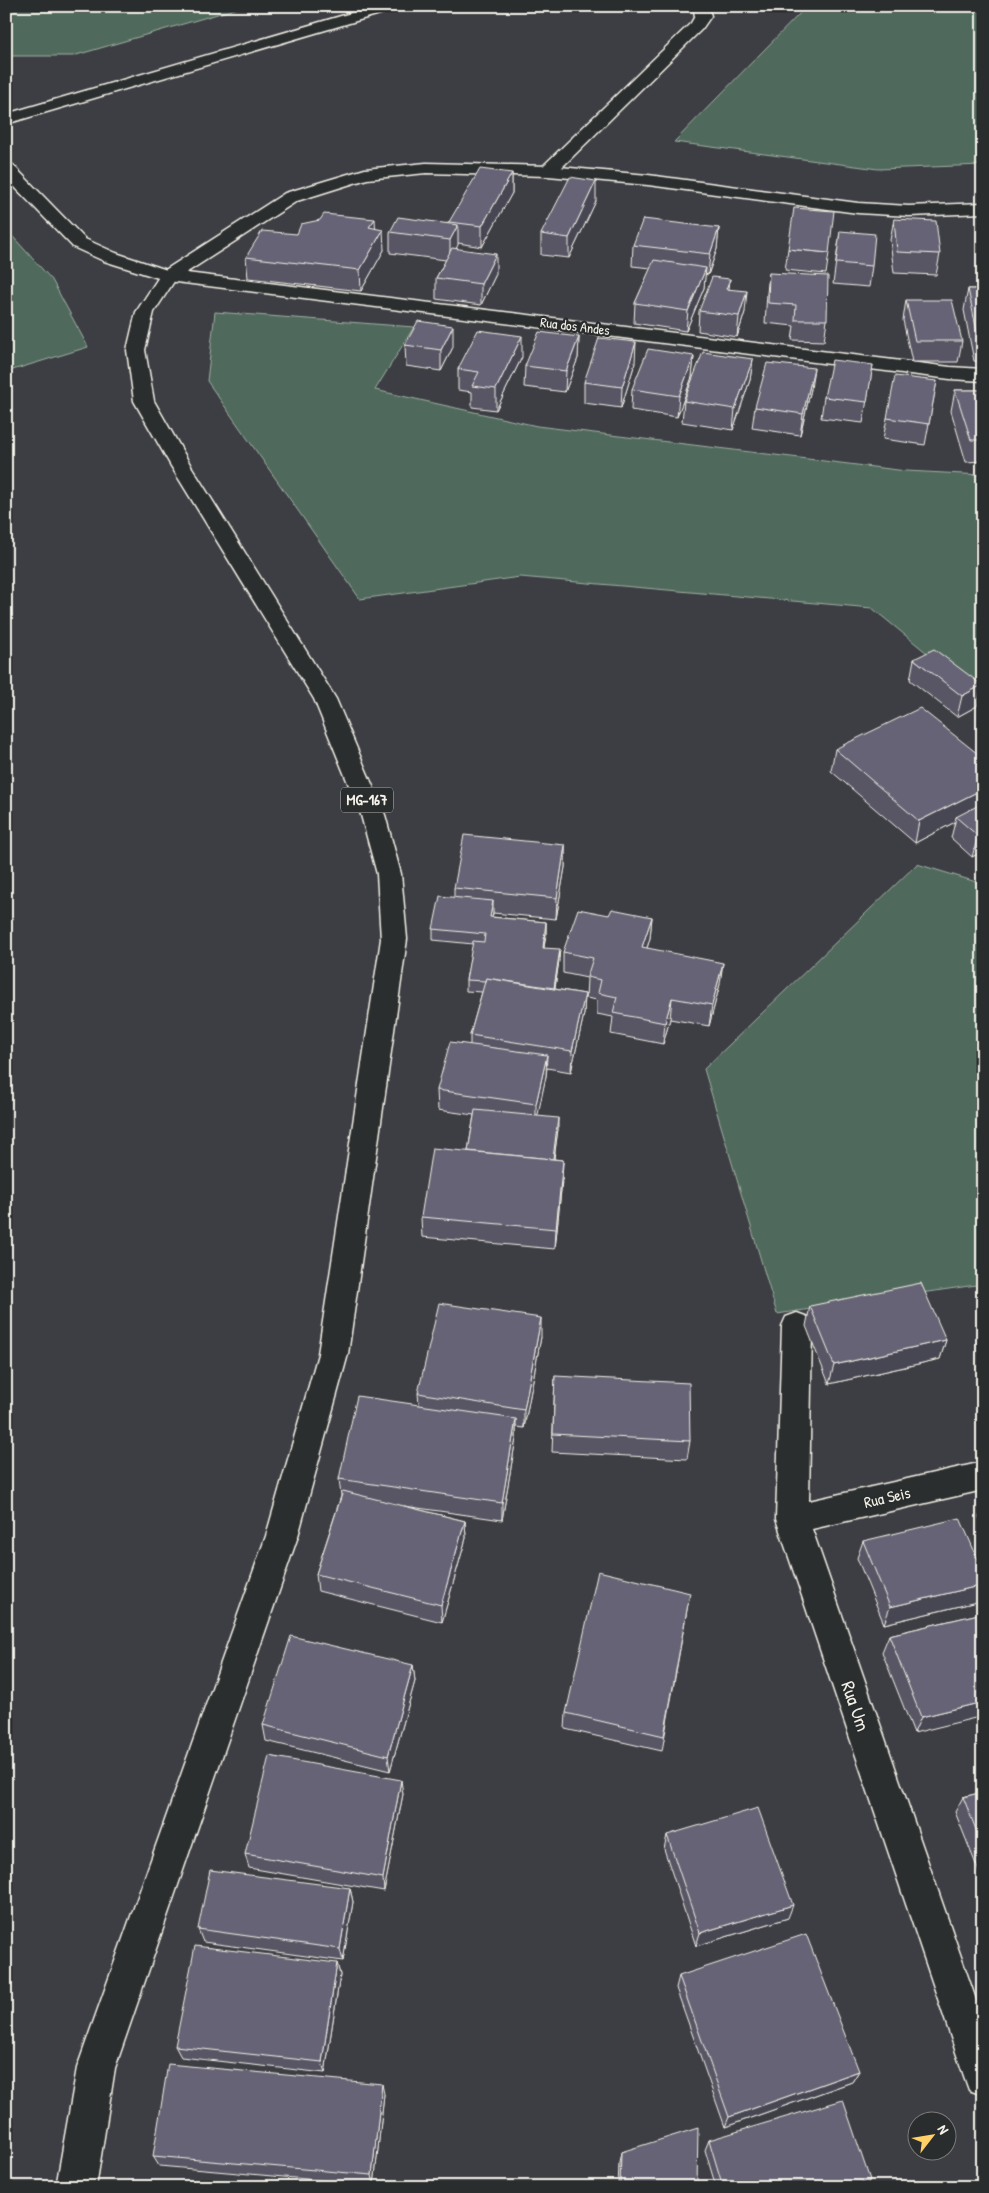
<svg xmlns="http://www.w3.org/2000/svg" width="989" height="2193" font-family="'Patrick Hand',sans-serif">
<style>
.green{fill:#506b5b;stroke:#a2aea2}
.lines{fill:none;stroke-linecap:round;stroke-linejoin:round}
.street-casing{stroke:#f4f1e8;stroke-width:3}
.primary-casing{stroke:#f4f1e8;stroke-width:3}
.street{fill:#2a2d2e;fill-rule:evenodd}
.primary{fill:#2a2d2e;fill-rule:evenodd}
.wall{fill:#585665;stroke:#f4f1e8}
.shaded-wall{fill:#474653;stroke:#f4f1e8}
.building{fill:#666476;stroke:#f4f1e8}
.labels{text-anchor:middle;stroke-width:4.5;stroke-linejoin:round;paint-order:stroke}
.far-street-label{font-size:14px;fill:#f4f1e8;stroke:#2a2d2e}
.shield{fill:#2a2d2e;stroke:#b7b6b0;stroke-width:1}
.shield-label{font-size:15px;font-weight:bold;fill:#f4f1e8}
.street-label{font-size:16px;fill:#f4f1e8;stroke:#2a2d2e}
.near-street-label{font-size:19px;fill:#f4f1e8;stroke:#2a2d2e}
</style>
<rect width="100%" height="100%" fill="#3c3e44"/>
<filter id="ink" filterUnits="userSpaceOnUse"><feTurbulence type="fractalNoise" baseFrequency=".02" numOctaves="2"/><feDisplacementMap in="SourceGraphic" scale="10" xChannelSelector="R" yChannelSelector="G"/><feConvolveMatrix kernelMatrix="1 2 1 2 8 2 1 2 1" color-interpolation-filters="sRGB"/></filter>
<g filter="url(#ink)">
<g class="green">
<polygon points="6,6 245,6 73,56 6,56"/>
<polygon points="807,6 983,6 983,165 878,169 674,142"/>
<polygon points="6,229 52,280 88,347 6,372"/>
<polygon points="215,312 414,327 375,390 537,426 906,471 983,475 983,699 872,608 520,577 360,599 207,381"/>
<polygon points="917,864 983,884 983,1284 777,1314 704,1069"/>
</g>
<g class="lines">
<g class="street-casing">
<g id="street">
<polygon points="375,6 399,6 397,9 6,124 6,114"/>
<polygon points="693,6 708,6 711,16 702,29 554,175 542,175 540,171 542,167 691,23 695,16"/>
<polygon points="6,163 12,164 85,239 116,253 170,271 950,367 983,369 983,381 950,379 168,281 104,261 73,247 6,178"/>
<polygon points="797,1313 808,1317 812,1326 809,1501 983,1462 983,1490 812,1529 983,2020 983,2095 969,2090 964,2076 776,1519 782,1326 786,1317"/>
</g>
</g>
<g class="primary-casing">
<polygon id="primary" points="426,163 548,166 648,175 858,203 909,206 983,203 983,213 909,216 858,213 648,185 548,176 426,173 367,179 297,201 175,280 154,312 145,350 154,401 191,466 336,699 385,815 401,874 407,939 348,1354 298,1536 115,2068 96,2187 56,2187 77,2068 266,1536 318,1354 381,939 377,874 361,815 314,699 171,466 134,401 127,350 136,312 162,272 285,193 365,169"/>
</g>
<use href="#street" class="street"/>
<use href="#primary" class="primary"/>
</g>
<g class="wall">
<polygon points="512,173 512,193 482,247 458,243 456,248 496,274 481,305 436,299 436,278 446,260 390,253 390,232 449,223 449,222"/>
<polygon points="596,201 569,258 541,255 541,234"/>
<polygon points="894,219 940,254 936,275 894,273 890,240"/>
<polygon points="719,228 717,249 708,275 705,274 704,288 686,331 634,323 635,303 651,268 632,266 633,245"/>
<polygon points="375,229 384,250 361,291 248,278 246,257 297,234"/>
<polygon points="840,231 872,266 869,287 833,284"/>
<polygon points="788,249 829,253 826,274 785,270"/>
<polygon points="769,273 827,320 824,341 792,340 794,326 765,323 767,293"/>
<polygon points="968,289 983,289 983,362 974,361 964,310"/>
<polygon points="729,290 745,312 737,337 698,331 699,311"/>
<polygon points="906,300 962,341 958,362 912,362 903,320"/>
<polygon points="579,337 578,358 565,392 524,387 525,366"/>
<polygon points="405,345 453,347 441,371 406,366"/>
<polygon points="694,356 692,377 677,417 631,410 632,389"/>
<polygon points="522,357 496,410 472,407 472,392 458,390 458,369"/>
<polygon points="753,359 750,380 733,430 682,422 684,401"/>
<polygon points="635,363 621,408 584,403 584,382"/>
<polygon points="873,365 863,423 821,418 824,397"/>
<polygon points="937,381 925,445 883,439 887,418"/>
<polygon points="811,389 800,435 752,428 755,407"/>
<polygon points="955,390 983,390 983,461 966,462 951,411"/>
<polygon points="914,659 977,706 957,717 910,680"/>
<polygon points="835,749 983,758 983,851 972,857 951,838 955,822 915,843 831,771"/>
<polygon points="565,845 565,867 556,919 493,913 492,917 546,922 546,934 544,948 559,960 555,989 585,994 584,1014 571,1072 547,1068 546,1076 537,1116 558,1129 554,1159 563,1160 562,1180 555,1249 422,1237 421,1217 468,1151 474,1115 438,1110 437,1090 470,1044 470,1035 482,992 466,991 466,980 473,944 433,940 433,929 454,897 454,888"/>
<polygon points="609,915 652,917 650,938 647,948 720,984 709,1026 670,1019 663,1044 611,1034 613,1017 597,1014 597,1000 586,998 587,978 563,973 563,952"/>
<polygon points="810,1306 946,1340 940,1359 829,1384 806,1326"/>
<polygon points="541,1337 524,1428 516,1427 516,1438 502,1520 404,1506 465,1521 466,1538 442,1622 318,1591 316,1574 341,1496 339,1479 419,1405 418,1393"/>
<polygon points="555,1376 690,1441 687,1459 552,1452"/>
<polygon points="983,1509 983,1525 979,1517"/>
<polygon points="863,1541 983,1571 983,1597 981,1601 884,1624 857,1558"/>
<polygon points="690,1593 662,1751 565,1729 566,1713"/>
<polygon points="983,1613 914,1733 882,1652 889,1635"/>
<polygon points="413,1665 415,1681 390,1771 266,1741 263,1725"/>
<polygon points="983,1792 983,1882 955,1812 963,1797"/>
<polygon points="403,1794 384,1891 249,1868 245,1854"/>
<polygon points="667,1835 788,1918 696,1946 664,1849"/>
<polygon points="350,1888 353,1902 343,1961 203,1942 198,1929"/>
<polygon points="337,1963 340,1975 325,2073 181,2057 175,2046"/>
<polygon points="679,1976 859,2071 852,2082 725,2127 676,1988"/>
<polygon points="384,2094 374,2185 159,2166 153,2156"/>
<polygon points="709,2140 865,2187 716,2187 705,2150"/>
<polygon points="621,2152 697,2187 618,2187 619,2162"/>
</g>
<g class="shaded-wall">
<polygon points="512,173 512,193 482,247 482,226"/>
<polygon points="596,181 596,201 569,258 569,238"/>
<polygon points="375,219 376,239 369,227"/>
<polygon points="458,225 458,245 450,260 450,240"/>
<polygon points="719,228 717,249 708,275 710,254"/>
<polygon points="383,230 384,250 361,291 360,270"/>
<polygon points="496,254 496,274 481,305 481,284"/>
<polygon points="706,268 704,288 686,331 688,311"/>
<polygon points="730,279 728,300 726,289"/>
<polygon points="747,291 745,312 737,337 739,316"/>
<polygon points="453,326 453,347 441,371 441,350"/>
<polygon points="522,336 522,357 496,410 496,389"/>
<polygon points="579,337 578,358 565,392 566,371"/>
<polygon points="636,342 635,363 621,408 622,387"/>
<polygon points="694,356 692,377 677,417 679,396"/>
<polygon points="753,359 750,380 733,430 735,409"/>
<polygon points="814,368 811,389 800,435 803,414"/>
<polygon points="982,685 977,706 957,717 962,696"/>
<polygon points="983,789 983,808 956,817 955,822 915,843 919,821"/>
<polygon points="983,833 983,851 972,857 978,836"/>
<polygon points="565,845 565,867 556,919 557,898"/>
<polygon points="493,901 493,913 490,928 490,917"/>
<polygon points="652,917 650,938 641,968 642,947"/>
<polygon points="546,922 546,934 542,959 543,948"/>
<polygon points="560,949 559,960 553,999 554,988"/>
<polygon points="723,963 720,984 709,1026 712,1005"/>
<polygon points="585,994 584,1014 571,1072 572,1051"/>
<polygon points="672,998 670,1019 663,1044 665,1023"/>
<polygon points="547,1055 546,1076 536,1124 536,1104"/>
<polygon points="558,1118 558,1129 552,1173 552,1163"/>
<polygon points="563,1160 562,1180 555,1249 556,1229"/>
<polygon points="541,1318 541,1337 524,1428 524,1410"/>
<polygon points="946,1340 940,1359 829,1384 834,1365"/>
<polygon points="516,1419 516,1438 502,1520 502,1503"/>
<polygon points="465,1521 466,1538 442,1622 441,1605"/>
<polygon points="983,1585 983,1597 981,1601 884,1624 890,1607"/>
<polygon points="413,1665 415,1681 390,1771 388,1756"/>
<polygon points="983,1702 983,1716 914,1733 921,1717"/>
<polygon points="401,1780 403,1794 384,1891 383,1878"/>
<polygon points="350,1888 353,1902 343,1961 340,1949"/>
<polygon points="793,1905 788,1918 696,1946 700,1933"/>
<polygon points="337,1963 340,1975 325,2073 322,2062"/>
<polygon points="859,2071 852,2082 725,2127 729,2117"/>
<polygon points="382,2084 384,2094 374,2185 372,2175"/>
<polygon points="870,2180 865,2187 848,2187"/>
</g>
<g class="building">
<polygon points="480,169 512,173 482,226 449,222"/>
<polygon points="570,177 596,181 569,238 541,234"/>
<polygon points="794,208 834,211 829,253 788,249"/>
<polygon points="324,214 375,219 369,227 383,230 360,270 246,257 262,231 297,234 301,224 320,220"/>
<polygon points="398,217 458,225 450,240 390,232"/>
<polygon points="643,219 719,228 710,254 633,245"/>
<polygon points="894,219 936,221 940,254 897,252"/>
<polygon points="840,231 875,234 872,266 836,263"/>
<polygon points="452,248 496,254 481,284 436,278"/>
<polygon points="654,260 706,268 688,311 635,303"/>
<polygon points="769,273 828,276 827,320 795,320 796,305 768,303"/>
<polygon points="712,277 730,279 726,289 747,291 739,316 699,311"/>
<polygon points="968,289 983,289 983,341 979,341"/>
<polygon points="906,300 952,300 962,341 915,341"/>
<polygon points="418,321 453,326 441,350 405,345"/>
<polygon points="478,330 522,336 496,389 472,386 479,372 458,369"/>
<polygon points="539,332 579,337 566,371 525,366"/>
<polygon points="599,338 636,342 622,387 584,382"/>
<polygon points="648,349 694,356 679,396 632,389"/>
<polygon points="703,352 753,359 735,409 684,401"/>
<polygon points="832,360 873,365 867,402 824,397"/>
<polygon points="767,363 814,368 803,414 755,407"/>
<polygon points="895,376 937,381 929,424 887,418"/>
<polygon points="955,390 983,390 983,440 971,440"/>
<polygon points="934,649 982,685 962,696 914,659"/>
<polygon points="920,708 983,758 983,789 919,821 835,749"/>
<polygon points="983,803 983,833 978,836 956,817"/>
<polygon points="464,835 565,845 557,898 454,888"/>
<polygon points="440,896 493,901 490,917 546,922 543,948 560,949 554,988 486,978 485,981 466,980 473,941 484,942 485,934 433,929"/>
<polygon points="578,909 609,915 612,909 652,917 642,947 723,963 712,1005 672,998 665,1023 613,1013 617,997 598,993 601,980 587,977 593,958 563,952"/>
<polygon points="486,978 585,994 572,1051 470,1035"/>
<polygon points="450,1042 547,1055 536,1104 437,1090"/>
<polygon points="475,1110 558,1118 553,1159 468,1151"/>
<polygon points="432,1148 563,1160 556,1229 421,1217"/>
<polygon points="921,1283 946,1340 834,1365 810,1306"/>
<polygon points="439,1303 541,1318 524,1410 418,1393"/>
<polygon points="555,1376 689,1383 690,1441 553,1434"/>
<polygon points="357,1396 516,1419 502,1503 339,1479"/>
<polygon points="343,1491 465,1521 441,1605 316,1574"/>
<polygon points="960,1518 983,1571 983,1585 890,1607 863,1541"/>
<polygon points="598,1571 690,1593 664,1736 566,1713"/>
<polygon points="983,1613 983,1702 921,1717 889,1635"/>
<polygon points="291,1636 413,1665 388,1756 263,1725"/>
<polygon points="269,1756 401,1780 383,1878 245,1854"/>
<polygon points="983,1792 983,1847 963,1797"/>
<polygon points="758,1808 793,1905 700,1933 667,1835"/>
<polygon points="210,1870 350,1888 340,1949 198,1929"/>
<polygon points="806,1934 859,2071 729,2117 679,1976"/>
<polygon points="195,1946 337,1963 322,2062 175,2046"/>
<polygon points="168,2064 382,2084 372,2175 153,2156"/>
<polygon points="843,2100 870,2180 848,2187 723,2187 709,2140"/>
<polygon points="698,2128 697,2187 620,2187 621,2152"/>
</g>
</g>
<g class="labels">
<g class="far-street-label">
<text transform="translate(575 326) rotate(7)" y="5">Rua dos Andes</text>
</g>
<rect class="shield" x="341" y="787.5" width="52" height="25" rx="4"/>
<g class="shield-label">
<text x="367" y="805">MG-167</text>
</g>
<g class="street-label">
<text transform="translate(887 1497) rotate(-13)" y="6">Rua Seis</text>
</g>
<g class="near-street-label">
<text transform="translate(856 1706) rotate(71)" y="7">Rua Um</text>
</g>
</g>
<rect width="989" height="2193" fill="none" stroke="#2a2d2e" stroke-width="25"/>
<rect x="12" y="12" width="964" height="2168" fill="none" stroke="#f4f1e8" stroke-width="2" filter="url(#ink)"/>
<g transform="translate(932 2136) rotate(59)"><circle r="24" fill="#2a2d2e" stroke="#7b7b78"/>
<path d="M0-4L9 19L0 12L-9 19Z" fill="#ffd166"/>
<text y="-8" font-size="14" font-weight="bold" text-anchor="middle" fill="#f4f1e8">N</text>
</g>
</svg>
